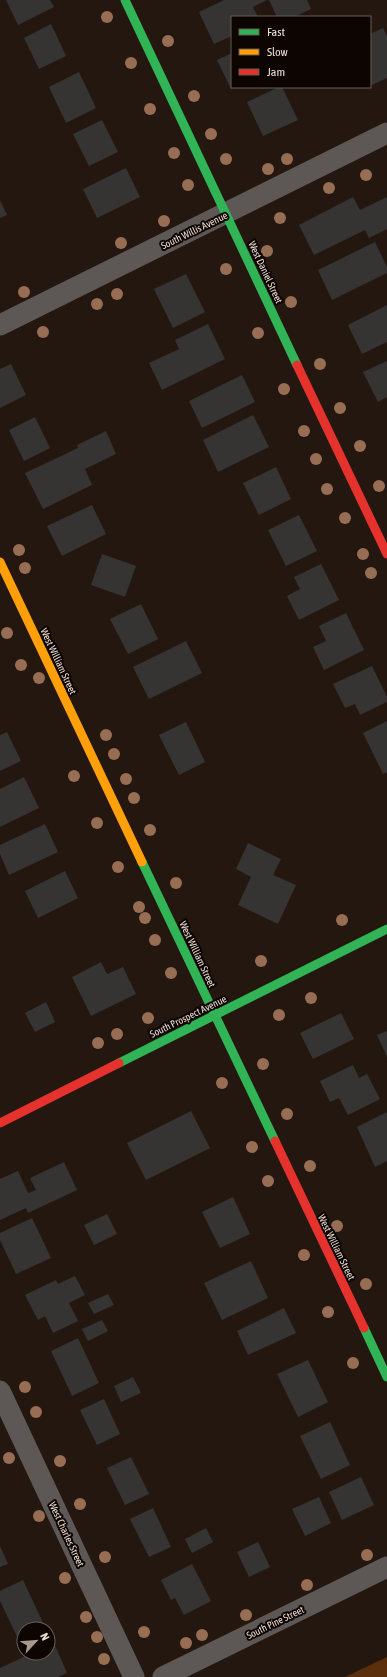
<svg xmlns="http://www.w3.org/2000/svg" width="387" height="1677" font-family="'Asap Condensed',sans-serif">
<style>
.green{fill:#5b2e0c}
.building{fill:#353433}
.lines{fill:none;stroke-linecap:round;stroke-linejoin:round}
.street{stroke:#5d5855;stroke-width:21}
.fast{stroke:#30b455;stroke-width:9}
.slow{stroke:#ff9f0a;stroke-width:9}
.jam{stroke:#e5322d;stroke-width:9}
.tree{fill:#976d53}
.labels{text-anchor:middle;stroke-width:4;stroke-linejoin:round;paint-order:stroke}
.street-label{font-size:10px;fill:#eeded5;stroke:#0d0502}
</style>
<rect width="100%" height="100%" fill="#231710"/>
<polygon class="green" points="387,1657 387,1677 345,1677"/>
<g class="building">
<polygon points="6,0 50,0 54,7 18,25"/>
<polygon points="224,0 267,0 253,7 258,17 232,17 232,36 214,44 199,12"/>
<polygon points="269,0 307,0 311,9 294,17 277,17"/>
<polygon points="51,24 66,56 39,69 24,38"/>
<polygon points="383,28 387,36 387,78 370,86 370,34"/>
<polygon points="232,53 232,87 236,87 231,89 217,60"/>
<polygon points="79,72 96,108 66,123 49,87"/>
<polygon points="279,87 282,87 298,120 263,136 247,102"/>
<polygon points="102,120 118,152 89,166 73,134"/>
<polygon points="126,168 140,197 97,218 83,189"/>
<polygon points="353,197 360,210 387,197 387,229 369,238 365,230 314,255 299,225"/>
<polygon points="0,200 7,215 0,218"/>
<polygon points="375,242 387,267 387,273 332,300 318,270"/>
<polygon points="186,274 205,312 173,328 154,289"/>
<polygon points="387,305 387,342 362,354 348,325"/>
<polygon points="208,324 225,359 162,390 149,363 179,349 175,340"/>
<polygon points="387,361 387,397 378,402 363,372"/>
<polygon points="11,364 26,395 0,408 0,369"/>
<polygon points="242,375 255,402 202,428 189,401"/>
<polygon points="253,415 269,447 218,472 203,440"/>
<polygon points="35,417 50,448 24,461 9,430"/>
<polygon points="106,431 116,454 85,469 92,485 43,509 25,473 78,448 77,445"/>
<polygon points="276,467 291,499 259,515 243,483"/>
<polygon points="92,505 106,534 62,556 47,526"/>
<polygon points="299,515 317,551 286,566 268,530"/>
<polygon points="102,554 136,566 125,597 91,585"/>
<polygon points="321,564 339,600 299,620 287,596 300,589 294,577"/>
<polygon points="141,604 158,639 128,654 110,619"/>
<polygon points="346,613 364,650 324,670 313,647 326,641 319,626"/>
<polygon points="186,641 202,673 149,699 133,667"/>
<polygon points="372,666 387,697 387,702 360,715 355,704 345,708 333,684"/>
<polygon points="387,721 387,772 383,774 363,733"/>
<polygon points="186,722 205,762 179,775 159,735"/>
<polygon points="7,732 21,761 0,771 0,735"/>
<polygon points="24,777 39,808 0,827 0,789"/>
<polygon points="45,824 58,852 9,875 0,854 0,845"/>
<polygon points="248,843 281,859 273,875 296,885 278,924 238,905 251,877 236,869"/>
<polygon points="65,871 78,898 38,918 25,891"/>
<polygon points="101,962 107,974 123,967 136,994 91,1016 72,977"/>
<polygon points="46,1002 55,1022 35,1032 25,1013"/>
<polygon points="341,1013 354,1039 313,1059 300,1033"/>
<polygon points="387,1031 387,1057 377,1035"/>
<polygon points="353,1065 359,1078 367,1074 380,1099 348,1115 339,1098 330,1102 320,1081"/>
<polygon points="191,1111 210,1148 146,1180 127,1143"/>
<polygon points="387,1112 387,1161 375,1167 357,1127"/>
<polygon points="64,1162 77,1190 28,1213 26,1208 0,1220 0,1179 18,1171 28,1193 36,1190 30,1178"/>
<polygon points="233,1197 250,1234 220,1248 202,1212"/>
<polygon points="107,1214 117,1234 94,1245 84,1225"/>
<polygon points="32,1218 51,1258 16,1274 0,1240 0,1233"/>
<polygon points="251,1261 268,1298 222,1320 204,1283"/>
<polygon points="75,1276 85,1295 69,1303 78,1321 53,1333 45,1316 38,1320 25,1295 56,1280 58,1284"/>
<polygon points="108,1294 114,1305 94,1314 88,1303"/>
<polygon points="284,1308 296,1333 248,1355 237,1331"/>
<polygon points="102,1320 108,1331 88,1341 82,1329"/>
<polygon points="78,1338 99,1383 72,1396 51,1351"/>
<polygon points="308,1360 328,1402 298,1417 277,1374"/>
<polygon points="133,1377 141,1393 121,1402 114,1386"/>
<polygon points="104,1399 120,1434 97,1445 80,1410"/>
<polygon points="330,1422 350,1465 321,1479 300,1436"/>
<polygon points="131,1457 149,1494 125,1505 107,1468"/>
<polygon points="361,1477 374,1505 342,1520 329,1492"/>
<polygon points="319,1497 331,1523 305,1536 292,1509"/>
<polygon points="153,1508 171,1547 149,1557 130,1519"/>
<polygon points="206,1528 213,1542 192,1553 185,1539"/>
<polygon points="258,1542 270,1567 249,1577 237,1552"/>
<polygon points="0,1546 8,1564 0,1567"/>
<polygon points="192,1564 211,1601 184,1615 175,1598 171,1600 161,1580"/>
<polygon points="23,1580 46,1629 24,1629 24,1642 20,1643 0,1601 0,1591"/>
<polygon points="54,1643 67,1673 58,1677 0,1677 0,1668 32,1653 48,1653 48,1646"/>
</g>
<g class="lines">
<g class="street">
<polyline points="0,325 387,133"/>
<polyline points="0,1391 134,1677"/>
<polyline points="163,1677 387,1567"/>
</g>
<g class="fast">
<polyline points="125,0 297,365"/>
<polyline points="142,862 275,1141"/>
<polyline points="119,1063 387,929"/>
<polyline points="364,1328 387,1377"/>
</g>
<polyline class="slow" points="0,562 142,862"/>
<g class="jam">
<polyline points="297,365 387,554"/>
<polyline points="0,1123 119,1063"/>
<polyline points="275,1141 364,1328"/>
</g>
</g>
<g class="tree">
<circle cx="107" cy="17" r="6"/>
<circle cx="168" cy="41" r="6"/>
<circle cx="131" cy="63" r="6"/>
<circle cx="194" cy="96" r="6"/>
<circle cx="150" cy="109" r="6"/>
<circle cx="211" cy="134" r="6"/>
<circle cx="174" cy="153" r="6"/>
<circle cx="226" cy="159" r="6"/>
<circle cx="287" cy="159" r="6"/>
<circle cx="268" cy="169" r="6"/>
<circle cx="366" cy="175" r="6"/>
<circle cx="188" cy="185" r="6"/>
<circle cx="329" cy="188" r="6"/>
<circle cx="280" cy="218" r="6"/>
<circle cx="164" cy="221" r="6"/>
<circle cx="121" cy="243" r="6"/>
<circle cx="267" cy="251" r="6"/>
<circle cx="226" cy="269" r="6"/>
<circle cx="24" cy="292" r="6"/>
<circle cx="117" cy="294" r="6"/>
<circle cx="291" cy="302" r="6"/>
<circle cx="97" cy="304" r="6"/>
<circle cx="43" cy="332" r="6"/>
<circle cx="258" cy="333" r="6"/>
<circle cx="320" cy="364" r="6"/>
<circle cx="284" cy="389" r="6"/>
<circle cx="340" cy="408" r="6"/>
<circle cx="304" cy="431" r="6"/>
<circle cx="360" cy="446" r="6"/>
<circle cx="316" cy="459" r="6"/>
<circle cx="379" cy="486" r="6"/>
<circle cx="327" cy="489" r="6"/>
<circle cx="345" cy="518" r="6"/>
<circle cx="19" cy="550" r="6"/>
<circle cx="363" cy="554" r="6"/>
<circle cx="25" cy="568" r="6"/>
<circle cx="371" cy="573" r="6"/>
<circle cx="7" cy="633" r="6"/>
<circle cx="21" cy="665" r="6"/>
<circle cx="39" cy="678" r="6"/>
<circle cx="106" cy="735" r="6"/>
<circle cx="114" cy="754" r="6"/>
<circle cx="74" cy="776" r="6"/>
<circle cx="126" cy="779" r="6"/>
<circle cx="134" cy="798" r="6"/>
<circle cx="97" cy="823" r="6"/>
<circle cx="150" cy="830" r="6"/>
<circle cx="118" cy="867" r="6"/>
<circle cx="176" cy="883" r="6"/>
<circle cx="139" cy="907" r="6"/>
<circle cx="145" cy="918" r="6"/>
<circle cx="342" cy="920" r="6"/>
<circle cx="155" cy="940" r="6"/>
<circle cx="261" cy="961" r="6"/>
<circle cx="171" cy="973" r="6"/>
<circle cx="311" cy="998" r="6"/>
<circle cx="279" cy="1015" r="6"/>
<circle cx="148" cy="1018" r="6"/>
<circle cx="117" cy="1034" r="6"/>
<circle cx="98" cy="1043" r="6"/>
<circle cx="263" cy="1064" r="6"/>
<circle cx="222" cy="1083" r="6"/>
<circle cx="287" cy="1114" r="6"/>
<circle cx="252" cy="1147" r="6"/>
<circle cx="310" cy="1166" r="6"/>
<circle cx="268" cy="1181" r="6"/>
<circle cx="337" cy="1226" r="6"/>
<circle cx="304" cy="1255" r="6"/>
<circle cx="366" cy="1284" r="6"/>
<circle cx="328" cy="1312" r="6"/>
<circle cx="353" cy="1363" r="6"/>
<circle cx="25" cy="1387" r="6"/>
<circle cx="36" cy="1412" r="6"/>
<circle cx="9" cy="1458" r="6"/>
<circle cx="60" cy="1461" r="6"/>
<circle cx="80" cy="1504" r="6"/>
<circle cx="39" cy="1516" r="6"/>
<circle cx="367" cy="1555" r="6"/>
<circle cx="105" cy="1557" r="6"/>
<circle cx="65" cy="1578" r="6"/>
<circle cx="307" cy="1585" r="6"/>
<circle cx="246" cy="1615" r="6"/>
<circle cx="86" cy="1617" r="6"/>
<circle cx="144" cy="1632" r="6"/>
<circle cx="202" cy="1635" r="6"/>
<circle cx="97" cy="1637" r="6"/>
<circle cx="186" cy="1643" r="6"/>
<circle cx="104" cy="1659" r="6"/>
</g>
<g class="labels">
<g class="street-label">
<text transform="translate(194 230) rotate(-26)" y="4">South Willis Avenue</text>
<text transform="translate(266 272) rotate(65)" y="4">West Daniel Street</text>
<text transform="translate(59 661) rotate(65)" y="4">West William Street</text>
<text transform="translate(198 954) rotate(65)" y="4">West William Street</text>
<text transform="translate(188 1016) rotate(-26)" y="4">South Prospect Avenue</text>
<text transform="translate(337 1247) rotate(64)" y="4">West William Street</text>
<text transform="translate(67 1534) rotate(65)" y="4">West Charles Street</text>
<text transform="translate(275 1622) rotate(-26)" y="4">South Pine Street</text>
</g>
</g>
<rect x="231" y="16" width="140" height="72" fill="#0d0502" stroke="#675c56"/>
<rect x="239" y="29" width="20" height="6" fill="#30b455" stroke="#675c56"/>
<text x="267" y="36" font-size="12" fill="#eeded5">Fast</text>
<rect x="239" y="49" width="20" height="6" fill="#ff9f0a" stroke="#675c56"/>
<text x="267" y="56" font-size="12" fill="#eeded5">Slow</text>
<rect x="239" y="69" width="20" height="6" fill="#e5322d" stroke="#675c56"/>
<text x="267" y="76" font-size="12" fill="#eeded5">Jam</text>
<g transform="translate(36 1641) rotate(64)"><circle r="19" fill="#0d0502" stroke="#675c56"/>
<path d="M0-3L7 15L0 10L-7 15Z" fill="#a79890"/>
<text y="-6" font-size="11" font-weight="bold" text-anchor="middle" fill="#eeded5">N</text>
</g>
</svg>
